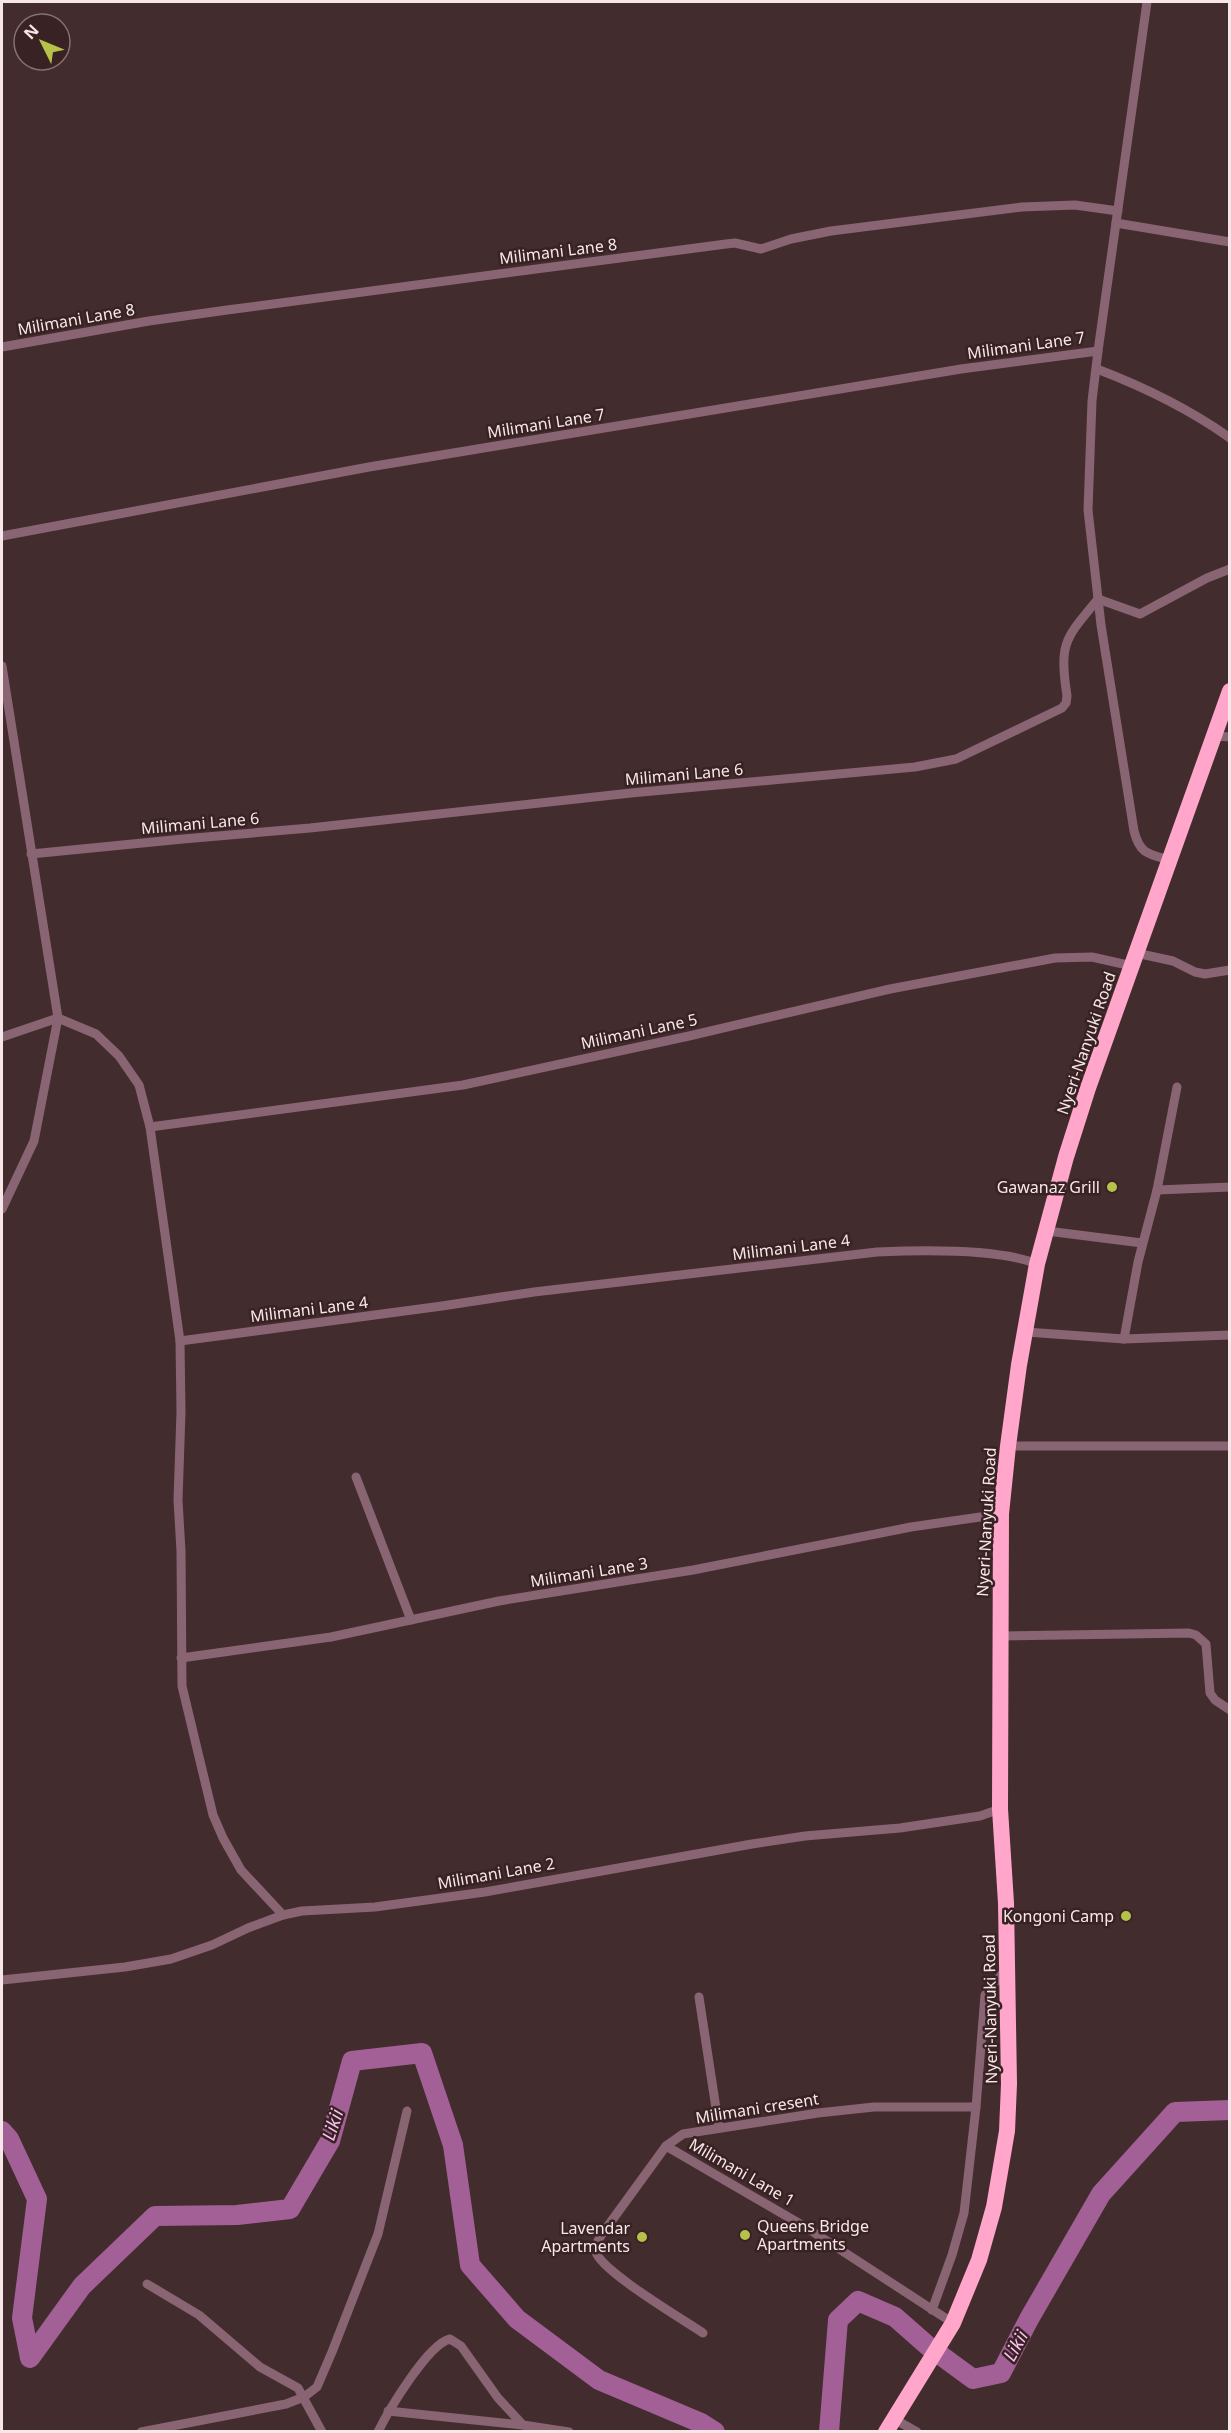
<svg xmlns="http://www.w3.org/2000/svg" width="1231" height="2433" font-family="'Noto Sans',sans-serif">
<style>
.lines{fill:none;stroke-linecap:round;stroke-linejoin:round}
.river{stroke:#a36097;stroke-width:20}
.street{stroke:#896473;stroke-width:9}
.highway{stroke:#ffa6ca;stroke-width:16}
.poi-dot{fill:#b6c149;stroke:#392224;stroke-width:2}
.labels{text-anchor:middle;stroke-width:5;stroke-linejoin:round;paint-order:stroke}
.street-label{font-size:16px;fill:#f8e7e8;stroke:#392224}
.poi-label{font-size:16px;fill:#f8e7e8;stroke:#392224;text-anchor:end}
.water-label{font-size:18px;font-style:italic;fill:#fbc3ef;stroke:#392224}
</style>
<rect width="100%" height="100%" fill="#432c2d"/>
<g class="lines">
<g class="river">
<polyline points="2,2131 9,2139 37,2199 22,2318 30,2358 82,2286 155,2216 237,2215 290,2209 330,2141 352,2061 422,2053 453,2145 470,2265 517,2319 599,2380 701,2423 715,2432"/>
<polyline points="829,2432 838,2320 858,2301 895,2317 928,2346 973,2379 1001,2373 1029,2319 1101,2194 1175,2112 1230,2110"/>
</g>
<g class="street">
<path d="M1147 2 1098 351 1092 401 1088 510 1101 625 1134 831C1140 854 1148 854 1169 860"/>
<polyline points="1116,223 1230,242"/>
<polyline points="2,347 149,321 227,310 726,244 735,243 761,249 791,239 831,231 1022,207 1075,205 1118,211"/>
<path d="M1097 369C1144 387 1188 408 1230 438"/>
<polyline points="2,536 369,467 961,369 1098,351"/>
<polyline points="2,666 58,1018 34,1141 2,1209"/>
<polyline points="1215,736 1230,737"/>
<path d="M31 854 183 839 310 828 631 793 915 767 956 759 1062 708 1066 703 1067 696C1059 642 1065 639 1098 599L1140 614 1207 578 1230 569"/>
<polyline points="1136,953 1173,961 1195,972 1205,974 1230,970"/>
<polyline points="2,1037 58,1018 96,1034 119,1056 139,1085 150,1127 180,1341"/>
<polyline points="150,1127 463,1085 689,1036 890,989 1055,958 1092,957 1132,966"/>
<polyline points="1157,1190 1230,1187"/>
<polyline points="1047,1231 1142,1243"/>
<polyline points="1026,1332 1124,1339 1230,1335"/>
<polyline points="1124,1339 1138,1262 1157,1190 1177,1087"/>
<polyline points="1008,1446 1230,1446"/>
<polyline points="356,1477 411,1620"/>
<polyline points="1000,1636 1189,1633 1196,1635 1206,1644 1210,1693 1215,1700 1230,1710"/>
<polyline points="181,1658 331,1637 499,1601 693,1570 911,1527 1001,1514"/>
<path d="M283 1915 241 1870 223 1838 213 1815 182 1686 181 1551 178 1500 181 1412 180 1341 442 1306 534 1292 877 1252C921 1250 998 1248 1037 1264"/>
<polyline points="2,1980 125,1967 171,1959 212,1945 248,1928 283,1915 302,1911 375,1907 485,1892 752,1844 805,1836 900,1828 980,1816 1000,1809"/>
<polyline points="699,1997 719,2128"/>
<polyline points="666,2146 807,2228 953,2323"/>
<polyline points="147,2284 199,2315 260,2367 298,2388 322,2432"/>
<polyline points="932,2310 952,2255 964,2213 976,2107 985,1995 1006,1969"/>
<path d="M703 2333C684 2320 601 2271 596 2252 595 2245 598 2240 602 2234L666 2146 683 2134 818 2113 874 2107H976"/>
<polyline points="388,2411 523,2425"/>
<polyline points="894,2419 917,2432"/>
<polyline points="141,2432 286,2404 304,2397 317,2387 332,2352 378,2234 407,2111"/>
<path d="M378 2432C388 2411 428 2344 450 2339L461 2346 498 2398 523 2425 569 2432"/>
</g>
<polyline class="highway" points="886,2432 953,2323 979,2260 994,2207 1007,2131 1009,2084 1006,1903 1000,1809 1001,1514 1008,1446 1019,1365 1037,1264 1066,1157 1088,1088 1230,691"/>
</g>
<g class="poi-dot">
<circle cx="1112" cy="1187" r="6"/>
<circle cx="1126" cy="1916" r="6"/>
<circle cx="745" cy="2235" r="6"/>
<circle cx="642" cy="2237" r="6"/>
</g>
<g class="labels">
<g class="street-label">
<text transform="translate(558 251) rotate(-7)" y="6">Milimani Lane 8</text>
<text transform="translate(76 319) rotate(-10)" y="6">Milimani Lane 8</text>
<text transform="translate(1026 345) rotate(-8)" y="6">Milimani Lane 7</text>
<text transform="translate(546 423) rotate(-9)" y="6">Milimani Lane 7</text>
<text transform="translate(684 774) rotate(-5)" y="6">Milimani Lane 6</text>
<text transform="translate(200 823) rotate(-5)" y="6">Milimani Lane 6</text>
<text transform="translate(639 1031) rotate(-12)" y="6">Milimani Lane 5</text>
<text transform="translate(1086 1043) rotate(-71)" y="6">Nyeri-Nanyuki Road</text>
<text transform="translate(791 1247) rotate(-7)" y="6">Milimani Lane 4</text>
<text transform="translate(309 1309) rotate(-7)" y="6">Milimani Lane 4</text>
<text transform="translate(986 1522) rotate(-87)" y="6">Nyeri-Nanyuki Road</text>
<text transform="translate(589 1572) rotate(-9)" y="6">Milimani Lane 3</text>
<text transform="translate(496 1873) rotate(-10)" y="6">Milimani Lane 2</text>
<text transform="translate(990 2009) rotate(-91)" y="6">Nyeri-Nanyuki Road</text>
<text transform="translate(757 2108) rotate(-9)" y="6">Milimani cresent</text>
<text transform="translate(742 2172) rotate(30)" y="6">Milimani Lane 1</text>
</g>
<g class="poi-label">
<text x="1100" y="1193">Gawanaz Grill</text>
<text x="1114" y="1922">Kongoni Camp</text>
<text x="757" y="2232" text-anchor="start">Queens Bridge<tspan x="757" dy="18">Apartments</tspan></text>
<text x="630" y="2234">Lavendar<tspan x="630" dy="18">Apartments</tspan></text>
</g>
<g class="water-label">
<text transform="translate(333 2125) rotate(-72)" y="6">Likii</text>
<text transform="translate(1016 2346) rotate(-61)" y="6">Likii</text>
</g>
</g>
<rect width="1231" height="2433" fill="none" stroke="#f8e7e8" stroke-width="6"/>
<g transform="translate(42 42) rotate(313)"><circle r="28" fill="#392224" stroke="#857172" stroke-width="1.5"/>
<path d="M0-4.5L10 22L0 15L-10 22Z" fill="#b6c149"/>
<text y="-9" font-size="16" font-weight="bold" text-anchor="middle" fill="#f8e7e8">N</text>
</g>
</svg>
